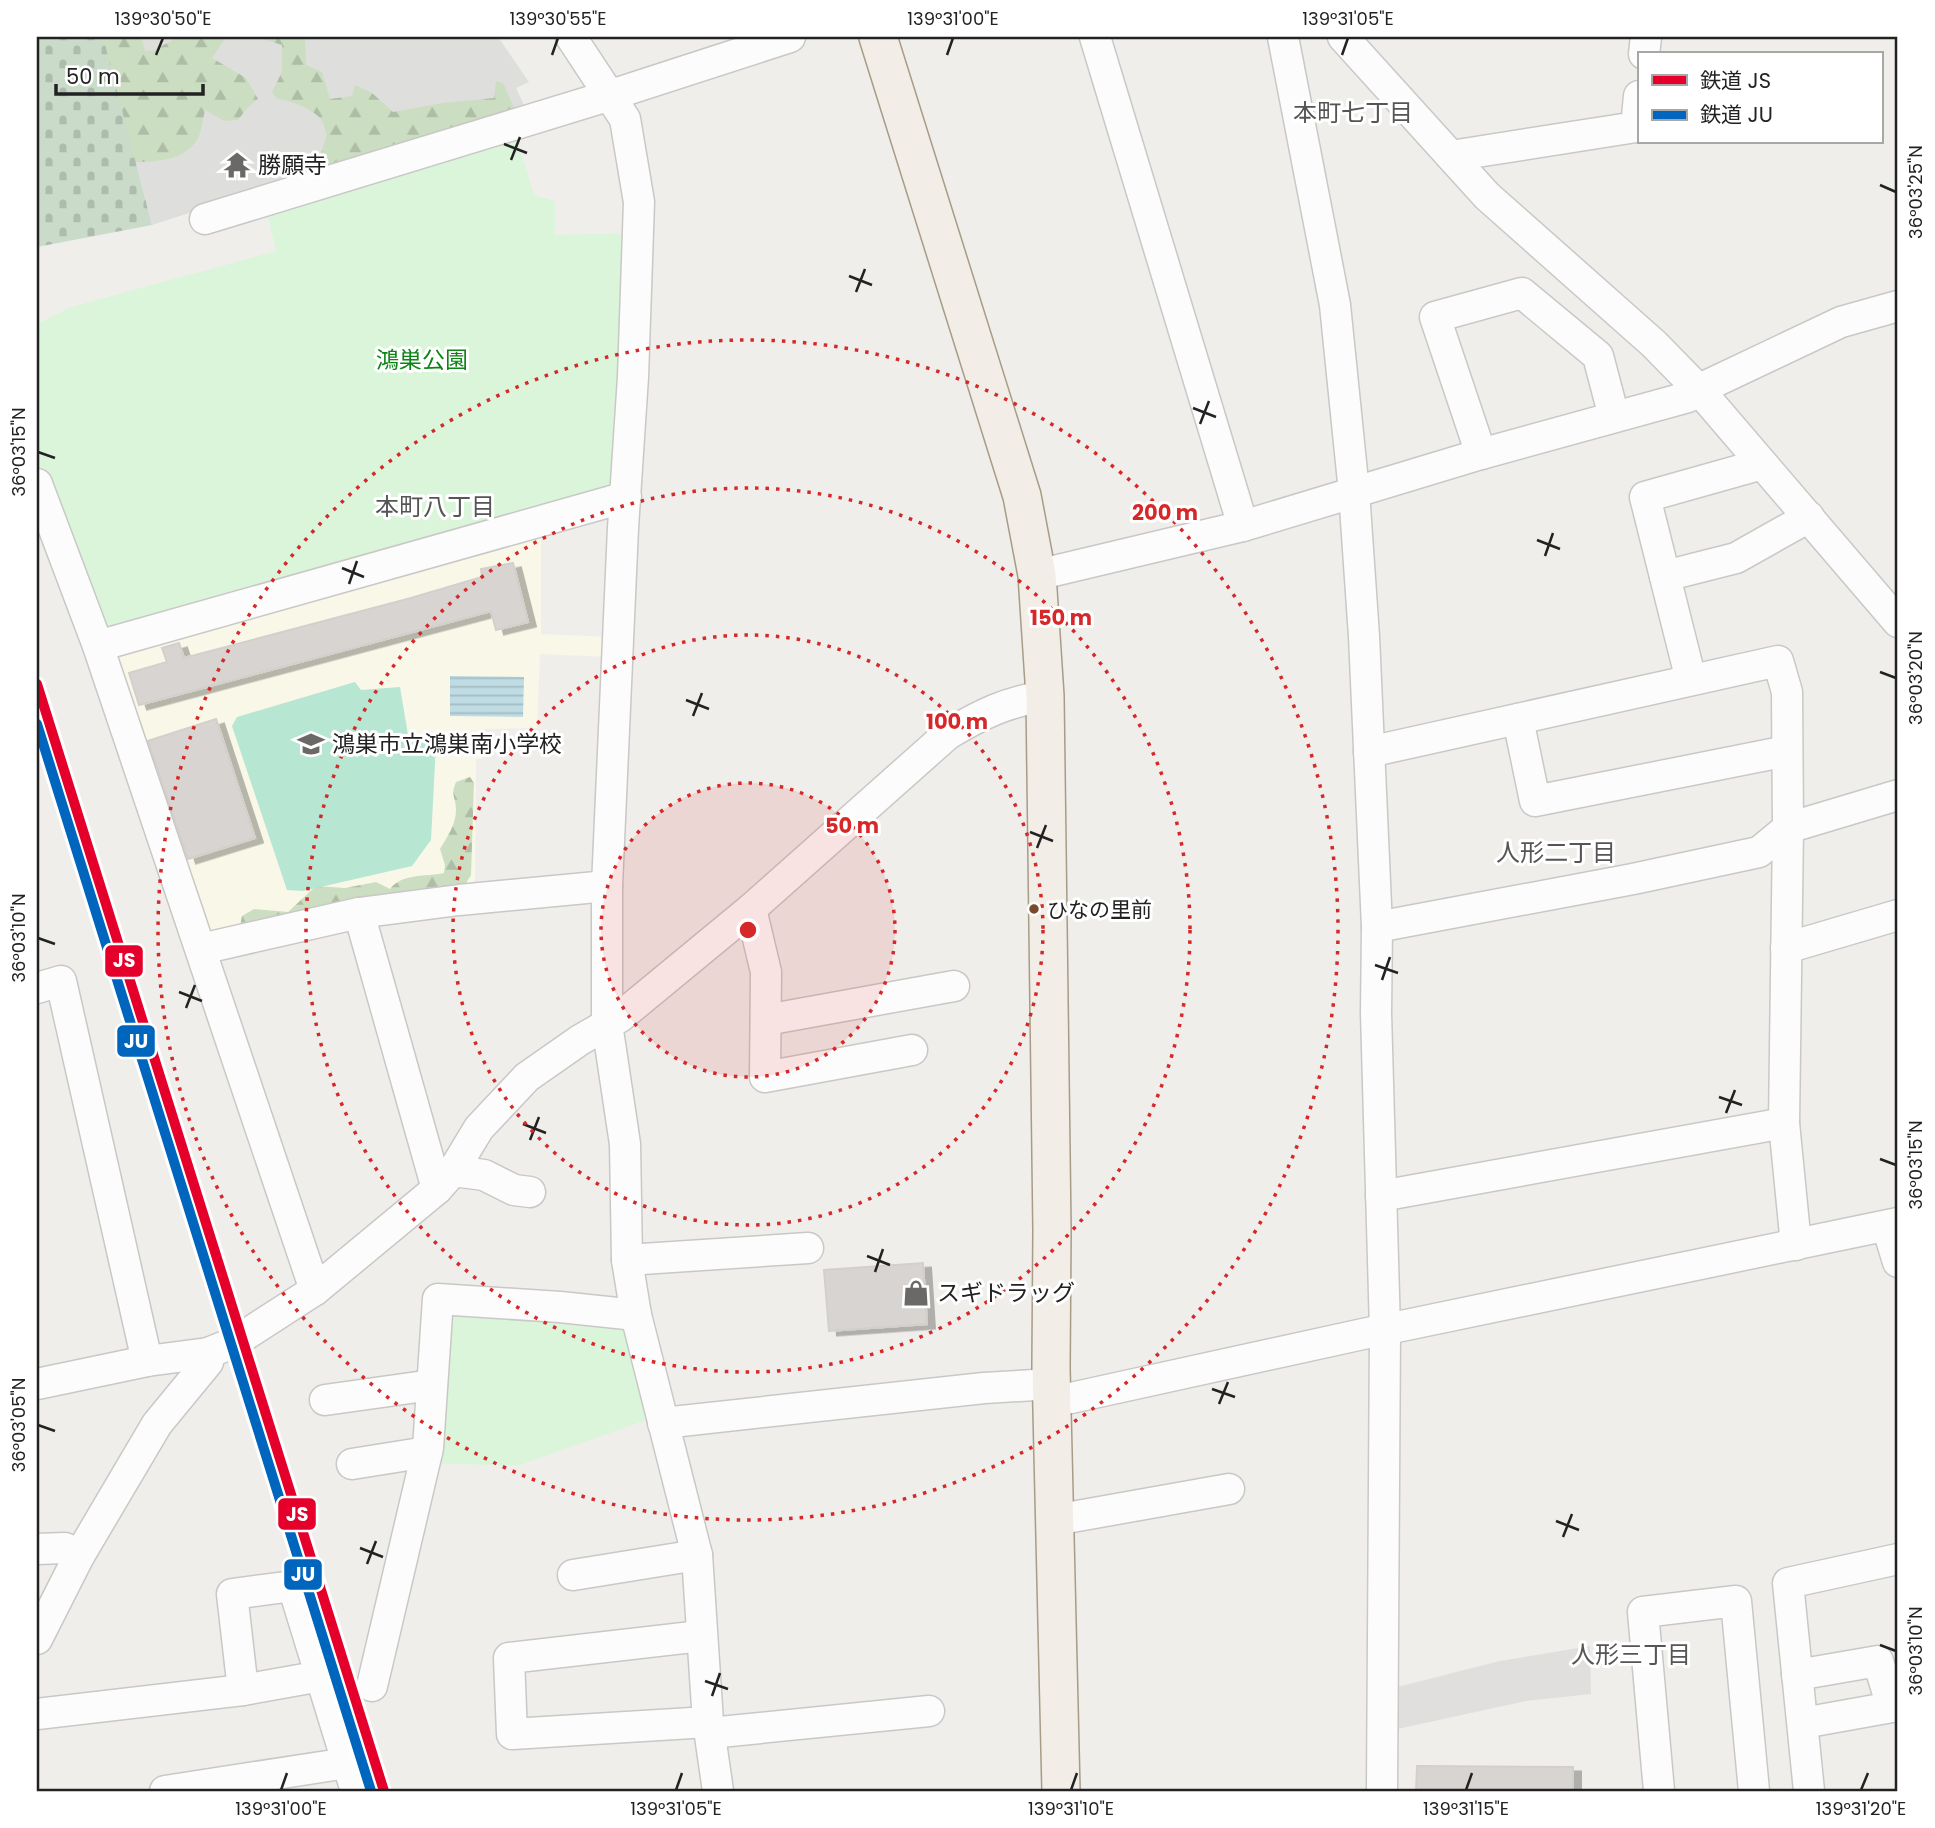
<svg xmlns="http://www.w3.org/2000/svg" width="1935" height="1828" font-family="Poppins,'Noto Sans JP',sans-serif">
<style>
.education{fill:#f8f7e8}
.religious{fill:#dededc}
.forest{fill:url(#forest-firs)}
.cemetery{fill:url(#cemetery-stones)}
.park{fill:#daf5da}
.pitch{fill:#b7e6d2}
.parking{fill:#e0dfde}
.water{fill:url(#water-rules)}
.building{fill:#d7d4d2;stroke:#d3d0cc;stroke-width:2;filter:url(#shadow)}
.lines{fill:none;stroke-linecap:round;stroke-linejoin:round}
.minor-casing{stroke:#c9c8c7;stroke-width:33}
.major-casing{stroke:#a79c86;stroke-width:40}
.minor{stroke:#fdfcfc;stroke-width:30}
.major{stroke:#f3ede7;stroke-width:37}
.rail-1-casing{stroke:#fff;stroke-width:16}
.rail-2-casing{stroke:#fff;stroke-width:16}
.rail-1{stroke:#e4002b;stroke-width:10}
.rail-2{stroke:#0065bd;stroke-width:10}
.ticks{fill:none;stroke:#222;stroke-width:2.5}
.ring{fill:none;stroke:#d62828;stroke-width:3.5;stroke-dasharray:3.5 7}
.bus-dot{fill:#7a4b2a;stroke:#fff;stroke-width:2.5}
.labels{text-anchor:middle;stroke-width:6;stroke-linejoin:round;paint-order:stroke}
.bus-label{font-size:21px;fill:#222;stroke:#fff;text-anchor:start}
.poi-label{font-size:23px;fill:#222;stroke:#fff;text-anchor:start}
.park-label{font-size:23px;fill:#0c8416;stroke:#fff}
.neighbourhood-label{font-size:24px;fill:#555;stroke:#fff}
.centre{fill:#d62828;stroke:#fff;stroke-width:3.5}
.ring-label{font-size:21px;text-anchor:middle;font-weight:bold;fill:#d62828;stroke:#fff;stroke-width:6;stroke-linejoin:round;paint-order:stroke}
.line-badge{stroke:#fff;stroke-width:2.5}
.badge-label{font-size:19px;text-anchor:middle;font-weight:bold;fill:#fff}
.neatline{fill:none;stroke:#222;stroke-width:2.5}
.ticks-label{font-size:18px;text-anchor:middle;fill:#222}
</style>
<defs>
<pattern id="forest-firs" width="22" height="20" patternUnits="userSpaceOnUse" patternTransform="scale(1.75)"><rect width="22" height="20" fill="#cbdec1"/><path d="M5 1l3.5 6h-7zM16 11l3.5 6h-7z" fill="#aebea6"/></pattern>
<pattern id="cemetery-stones" width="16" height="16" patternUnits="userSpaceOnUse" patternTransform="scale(1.75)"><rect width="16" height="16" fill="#cadbca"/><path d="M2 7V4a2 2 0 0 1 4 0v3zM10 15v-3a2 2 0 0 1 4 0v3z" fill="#adbcad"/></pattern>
<pattern id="water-rules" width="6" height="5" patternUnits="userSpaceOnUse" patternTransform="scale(1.75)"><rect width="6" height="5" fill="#bfdbe3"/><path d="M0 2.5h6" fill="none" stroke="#a4bcc2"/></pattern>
<filter id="shadow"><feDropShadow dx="8" dy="4.5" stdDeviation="0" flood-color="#0004"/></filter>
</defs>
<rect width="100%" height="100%" fill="#f0eeeb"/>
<polygon class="education" points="541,529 541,634 612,637 611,657 540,654 537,728 484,729 482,759 476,759 475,879 467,892 211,940 108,655"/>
<polygon class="religious" points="103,37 498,37 529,82 516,88 524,105 152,225"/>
<g class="forest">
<path d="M91 37H141L145 51 155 50 178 37H226L212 58 246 78 258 99 248 107 238 120 224 121 205 110C203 119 202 130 198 138 185 164 146 162 121 162Z"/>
<path d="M257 37H305L306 65 322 72 330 99 352 96 355 85 372 93 393 112 443 103 494 98 496 81 503 83 518 117 319 177 322 150 327 135C325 130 324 122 320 118 310 108 290 100 277 99L272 92 282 72V45Z"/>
<path d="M470 777 474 783 471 875 463 888 240 926 242 916 254 909 288 912 316 886 345 888 376 882 390 889C402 873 426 877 444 873L445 865 440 849C447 837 456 825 456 810 456 797 450 796 456 782Z"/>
</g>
<polygon class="cemetery" points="37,37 103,37 152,225 37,247"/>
<g class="park">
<polygon points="515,132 534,195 555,201 555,235 628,233 620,486 101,642 37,479 37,324 71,307 276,251 265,205"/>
<polygon points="453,1311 622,1325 628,1334 652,1418 520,1465 434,1464 446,1317"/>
</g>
<polygon class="pitch" points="355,682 361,690 400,687 409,741 436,744 431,840 412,866 303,891 287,890 232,726 237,717"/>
<polygon class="parking" points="1590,1646 1591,1694 1526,1701 1393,1730 1393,1688 1500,1661"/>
<polygon class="water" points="450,676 524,677 523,717 450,716"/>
<g class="building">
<polygon points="513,563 528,622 496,630 491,611 139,705 129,673 167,662 162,648 179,643 184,658 411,598 482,577 481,569"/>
<polygon points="216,719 255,838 188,859 148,741"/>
<polygon points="923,1263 927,1324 829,1331 824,1270"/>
<polygon points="1417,1766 1573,1767 1573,1791 1416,1791"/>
</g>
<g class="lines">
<g class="minor-casing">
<g id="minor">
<polyline points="571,37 625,119 639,202 633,377 623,528 607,886 607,1024 625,1144 627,1260 636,1315 697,1555 708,1722 718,1791"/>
<polyline points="1095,37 1243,526"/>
<polyline points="1283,37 1335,305 1354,492 1364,636 1377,927 1376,1013 1385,1330 1382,1791"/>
<polyline points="1343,37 1487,196 1654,344 1700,391 1898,622"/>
<polyline points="1644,54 1646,37"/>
<polyline points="1451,156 1636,127 1639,96"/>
<polyline points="205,219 611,95 790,37"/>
<polyline points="1481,454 1435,317 1522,293 1598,356 1614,417"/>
<polyline points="37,484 98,646 315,1290"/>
<polyline points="1037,575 1243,526 1481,454 1688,397 1706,386 1841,322 1898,306"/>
<polyline points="1665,576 1736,558 1809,517"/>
<polyline points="98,646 626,497"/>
<polyline points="1691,680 1645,497 1762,464"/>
<polyline points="1518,719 1535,801 1787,751"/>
<polyline points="1369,752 1778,661 1787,692 1788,828 1784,1123 1796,1245"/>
<polyline points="751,909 766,972 765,1077 912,1050"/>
<polyline points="359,913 437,1189"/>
<polyline points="1377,927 1633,879 1759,852 1788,828 1898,795"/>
<polyline points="1786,948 1898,915"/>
<polyline points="201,949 359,913 459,900 607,886"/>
<polyline points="37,988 61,981 147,1361"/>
<polyline points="766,1020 954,986"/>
<polyline points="453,1171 484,1175 514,1190 530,1192"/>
<polyline points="1381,1196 1784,1123"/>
<polyline points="1887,1226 1898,1262"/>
<polyline points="627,1260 808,1248"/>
<path d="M37 1384 147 1361 208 1353 233 1343 315 1290 437 1189 453 1171 479 1128 527 1077 580 1040 620 1017 751 909 948 734C982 714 1006 702 1045 696"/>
<polyline points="1052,1399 1071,1398 1363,1334 1898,1223"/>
<polyline points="325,1400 432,1385"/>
<polyline points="663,1423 984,1388 1052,1384"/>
<polyline points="352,1464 427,1452"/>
<polyline points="1055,1520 1229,1489"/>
<polyline points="37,1549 65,1548 79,1556"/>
<polyline points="573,1575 697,1555"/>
<polyline points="701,1636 509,1658 512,1734 708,1722"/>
<polyline points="37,1639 79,1556 157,1424 208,1362 208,1353"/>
<polyline points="1797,1675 1878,1661 1892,1707 1803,1723"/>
<polyline points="372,1686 428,1448 438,1299 560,1307 636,1315"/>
<polyline points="243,1690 232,1594 293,1586 356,1791"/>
<polyline points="37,1714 243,1690 321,1676"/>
<polyline points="710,1733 929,1711"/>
<polyline points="165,1791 347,1763"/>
<polyline points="1659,1791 1643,1612 1736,1601 1754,1791"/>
<polyline points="1809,1791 1788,1583 1898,1559"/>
</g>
</g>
<g class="major-casing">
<polyline id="major" points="878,37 1022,496 1037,575 1045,696 1052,1230 1051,1368 1061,1791"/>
</g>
<use href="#minor" class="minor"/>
<use href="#major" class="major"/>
<g class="rail-1-casing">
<polyline id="rail-1" points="37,684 384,1791"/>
</g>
<g class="rail-2-casing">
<polyline id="rail-2" points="37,724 371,1791"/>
</g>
<use href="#rail-1" class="rail-1"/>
<use href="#rail-2" class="rail-2"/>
</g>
<path class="ticks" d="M156 55 163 38M552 55 558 38M947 55 953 38M1342 55 1348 38M504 144 527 153M511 160 520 137M1880 185 1896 192M849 276 872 285M856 292 865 269M1193 408 1216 417M1200 424 1209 401M38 452 55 458M1537 540 1560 549M1545 556 1553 533M342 568 364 577M349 584 357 561M1880 672 1896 678M686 700 709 709M693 716 702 693M1030 832 1053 841M1037 848 1046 825M38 938 55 944M1375 965 1398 973M1382 980 1390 957M179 992 202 1001M186 1008 195 985M1719 1097 1742 1105M1726 1113 1735 1090M523 1124 546 1133M530 1140 539 1117M1880 1159 1896 1165M867 1256 890 1265M875 1272 883 1249M1212 1389 1235 1397M1219 1404 1228 1382M38 1425 55 1431M1556 1521 1579 1530M1563 1537 1572 1514M360 1548 383 1557M367 1564 376 1541M1880 1645 1896 1651M705 1681 728 1689M712 1696 720 1673M281 1790 287 1773M676 1790 682 1773M1071 1790 1077 1773M1466 1790 1472 1773M1861 1790 1868 1773"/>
<circle cx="748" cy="930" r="147" fill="#d62828" fill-opacity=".12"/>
<g class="ring">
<circle cx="748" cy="930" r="147"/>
<circle cx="748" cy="930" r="295"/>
<circle cx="748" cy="930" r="442"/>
<circle cx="748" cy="930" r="590"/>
</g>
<defs>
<g id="temple-bare" transform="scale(2.1)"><path d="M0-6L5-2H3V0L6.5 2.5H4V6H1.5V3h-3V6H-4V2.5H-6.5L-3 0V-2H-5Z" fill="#6a6968" stroke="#fff" stroke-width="2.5" paint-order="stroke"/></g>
<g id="school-bare" transform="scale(2.1)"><path d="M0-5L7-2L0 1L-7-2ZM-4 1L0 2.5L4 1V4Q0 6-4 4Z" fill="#6a6968" stroke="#fff" stroke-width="2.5" paint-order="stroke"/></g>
<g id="shop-bare" transform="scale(2.1)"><path d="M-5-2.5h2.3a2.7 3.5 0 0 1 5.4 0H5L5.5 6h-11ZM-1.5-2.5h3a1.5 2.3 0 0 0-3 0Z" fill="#6a6968" stroke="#fff" stroke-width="2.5" paint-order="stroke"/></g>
</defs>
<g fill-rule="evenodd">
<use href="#temple-bare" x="237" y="165"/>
<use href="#school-bare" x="311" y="744"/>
<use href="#shop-bare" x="916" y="1293"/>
</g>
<circle class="bus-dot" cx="1034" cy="909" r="6"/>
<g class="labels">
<g class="bus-label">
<text x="1047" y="917">ひなの里前</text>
</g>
<g class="poi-label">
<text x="258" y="173">勝願寺</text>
<text x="332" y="752">鴻巣市立鴻巣南小学校</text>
<text x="937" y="1301">スギドラッグ</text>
</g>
<g class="park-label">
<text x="422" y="368">鴻巣公園</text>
</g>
<g class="neighbourhood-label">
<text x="1353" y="121">本町七丁目</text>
<text x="435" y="515">本町八丁目</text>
<text x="1556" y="861">人形二丁目</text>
<text x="1631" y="1663">人形三丁目</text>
</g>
</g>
<circle cx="748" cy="930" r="10" class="centre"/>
<g class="ring-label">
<text x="1165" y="520">200 m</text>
<text x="1061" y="625">150 m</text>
<text x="957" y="729">100 m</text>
<text x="852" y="833">50 m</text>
</g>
<g class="line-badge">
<rect x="104" y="944" width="40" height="34" rx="7" fill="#e4002b"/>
<rect x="116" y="1024" width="40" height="34" rx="7" fill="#0065bd"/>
<rect x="277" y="1497" width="40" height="34" rx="7" fill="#e4002b"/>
<rect x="283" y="1558" width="40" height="33" rx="7" fill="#0065bd"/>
</g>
<g class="badge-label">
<text x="124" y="967">JS</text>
<text x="136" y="1048">JU</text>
<text x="297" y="1521">JS</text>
<text x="303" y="1581">JU</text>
</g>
<rect width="1935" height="1828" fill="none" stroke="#ffffff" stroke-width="77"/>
<rect x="1638" y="52" width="245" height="91" fill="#ffffff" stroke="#a7a7a7" stroke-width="2"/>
<rect x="1652" y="75" width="35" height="10" fill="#e4002b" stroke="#a7a7a7" stroke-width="2"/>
<text x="1700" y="88" font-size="21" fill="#222222">鉄道 JS</text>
<rect x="1652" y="110" width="35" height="10" fill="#0065bd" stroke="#a7a7a7" stroke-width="2"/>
<text x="1700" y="122" font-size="21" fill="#222222">鉄道 JU</text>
<path d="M56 84v10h147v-10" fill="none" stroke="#222222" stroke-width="3.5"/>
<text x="66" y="84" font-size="21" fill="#222222" stroke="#ffffff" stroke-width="5" paint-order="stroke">50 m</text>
<rect x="38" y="38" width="1858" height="1752" class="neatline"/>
<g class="ticks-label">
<text x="163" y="25">139°30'50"E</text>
<text x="558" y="25">139°30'55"E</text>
<text x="953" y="25">139°31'00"E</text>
<text x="1348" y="25">139°31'05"E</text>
<text transform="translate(1916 192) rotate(-90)" y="6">36°03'25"N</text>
<text transform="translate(19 452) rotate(-90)" y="6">36°03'15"N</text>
<text transform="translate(1916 678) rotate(-90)" y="6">36°03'20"N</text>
<text transform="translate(19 938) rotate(-90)" y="6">36°03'10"N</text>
<text transform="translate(1916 1165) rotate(-90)" y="6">36°03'15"N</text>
<text transform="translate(19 1425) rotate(-90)" y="6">36°03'05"N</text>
<text transform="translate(1916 1651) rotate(-90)" y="6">36°03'10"N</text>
<text x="281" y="1815">139°31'00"E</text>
<text x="676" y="1815">139°31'05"E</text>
<text x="1071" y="1815">139°31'10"E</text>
<text x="1466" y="1815">139°31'15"E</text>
<text x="1861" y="1815">139°31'20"E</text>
</g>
</svg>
